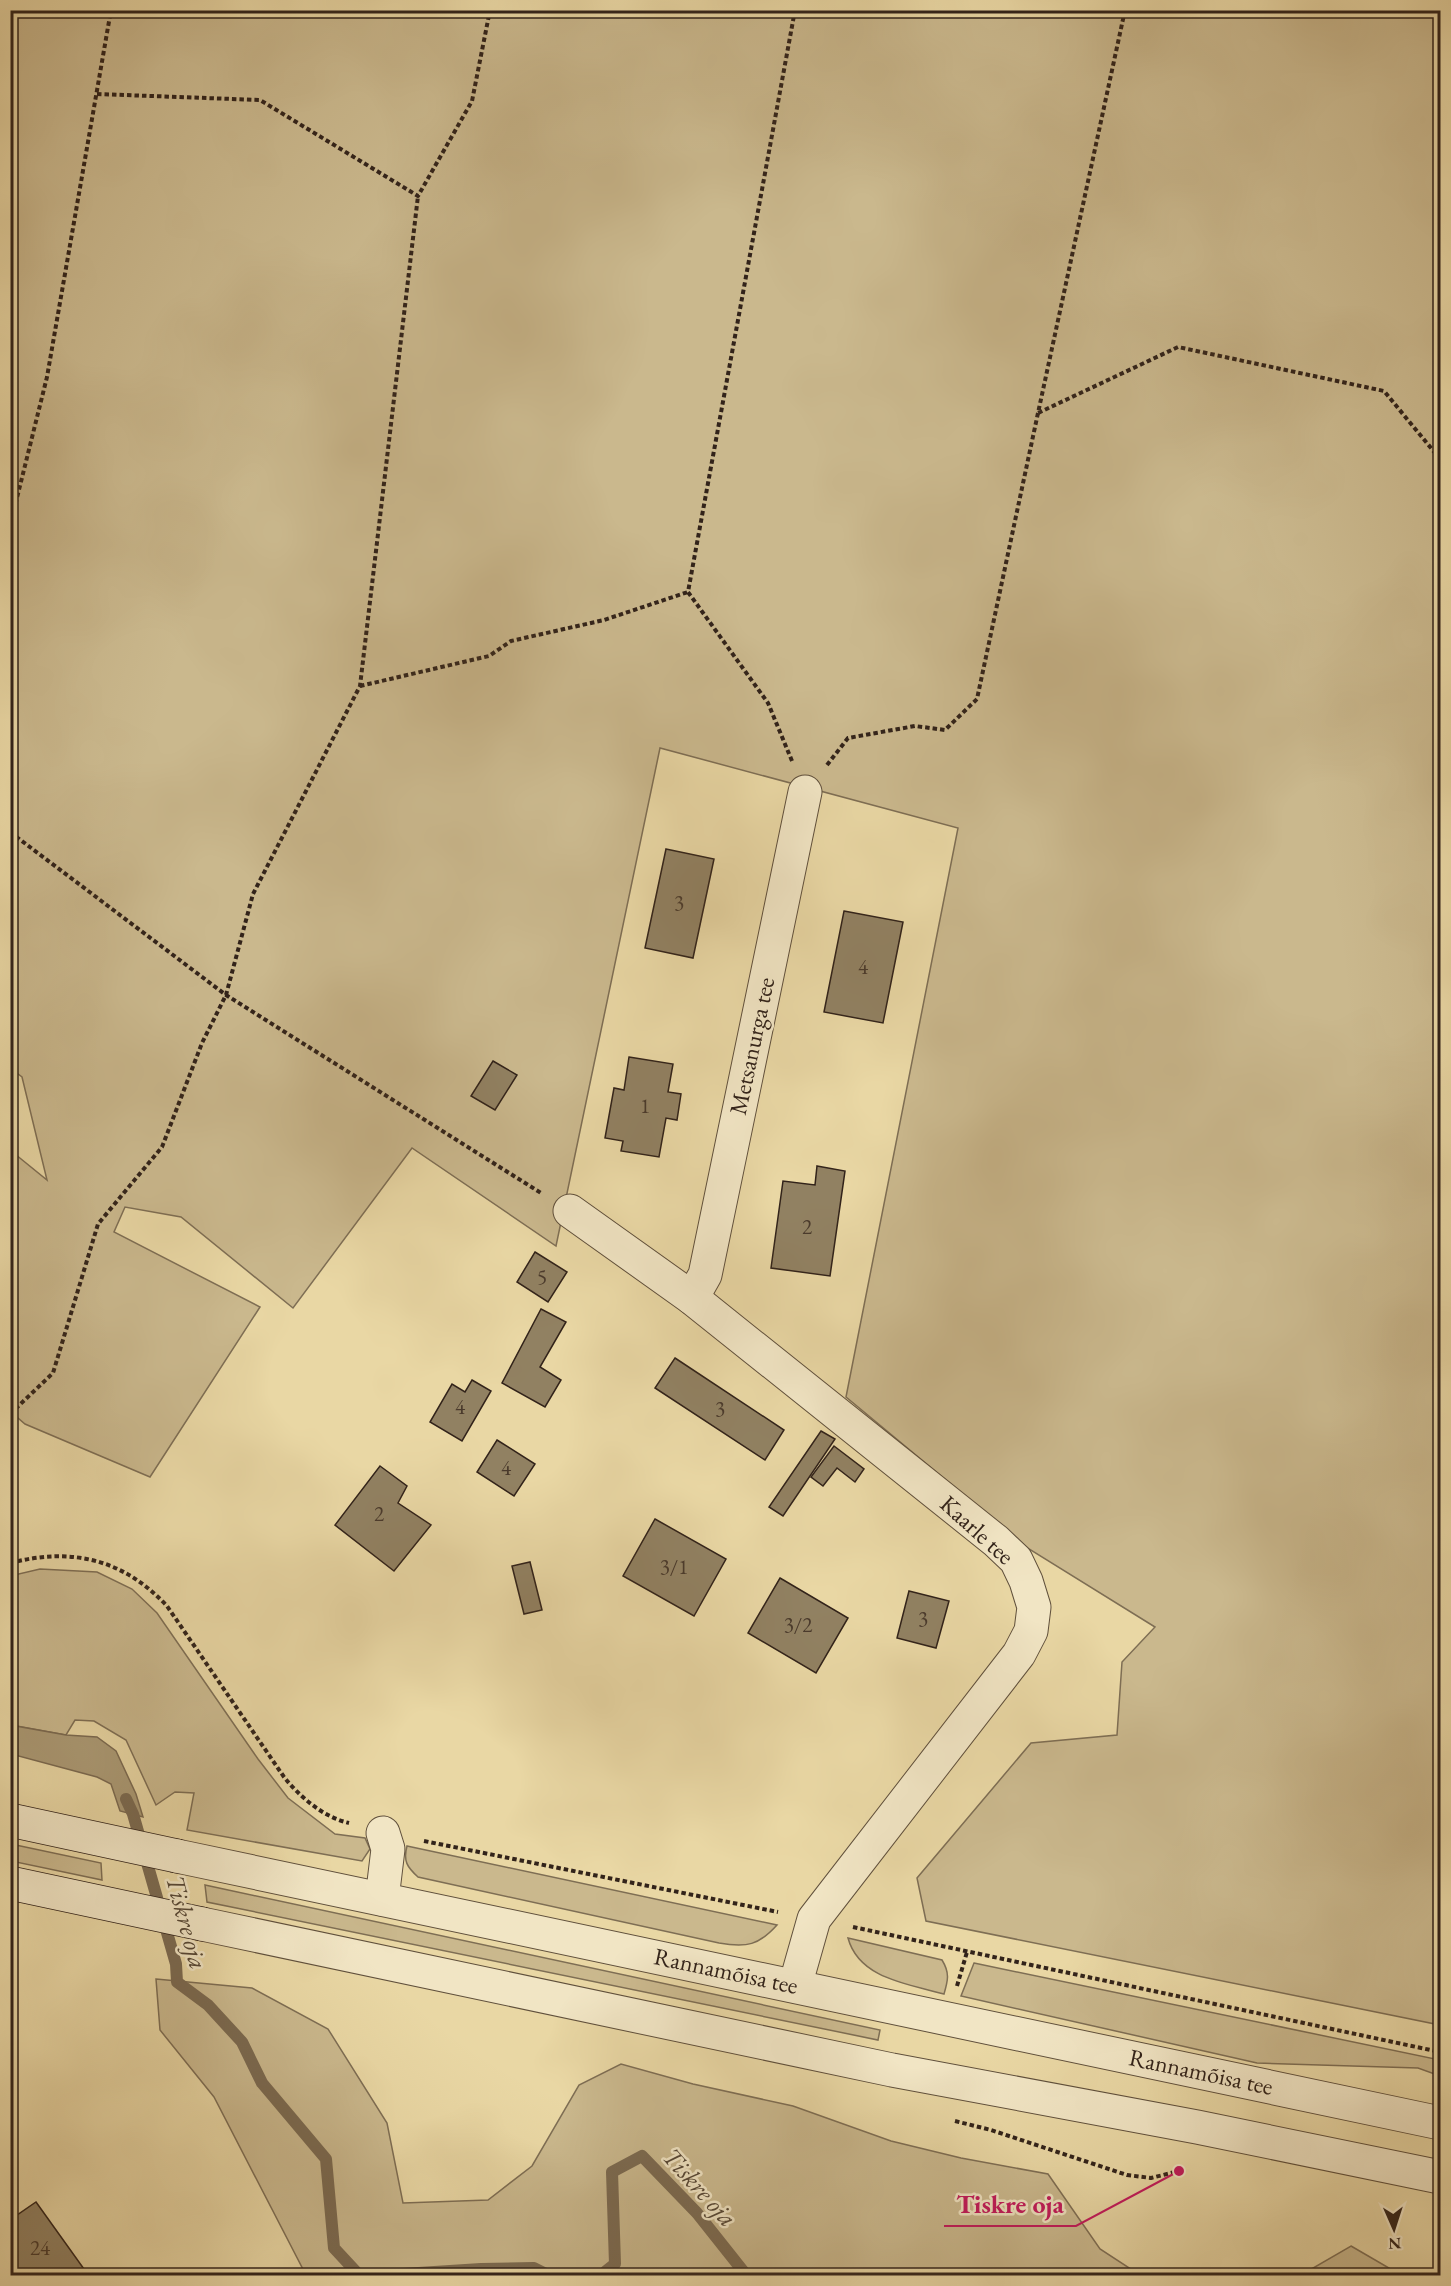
<svg xmlns="http://www.w3.org/2000/svg" width="1451" height="2286" font-family="'EB Garamond',serif">
<style>
.green{fill:#cab88d;stroke:#7e6e54;stroke-width:1.5}
.water{fill:#ab9a75;stroke:#7b6a51;stroke-width:1.5}
.lines{fill:none;stroke-linecap:round;stroke-linejoin:round}
.stream{stroke:#7b6a51;stroke-width:12}
.building{fill:#918162;stroke:#32231a;stroke-width:1.5}
.minor-casing{stroke:#60503c;stroke-width:35}
.tertiary-casing{stroke:#60503c;stroke-width:35}
.secondary-casing{stroke:#32231a;stroke-width:35}
.path{stroke:#32231a;stroke-width:4;stroke-dasharray:4.5 3;stroke-linecap:butt}
.minor{stroke:#f1e5c4;stroke-width:33}
.tertiary{stroke:#f1e5c4;stroke-width:33}
.secondary{stroke:#f1e5c4;stroke-width:33}
.labels{text-anchor:middle;stroke-width:5;stroke-linejoin:round;paint-order:stroke}
.number-label{font-size:21px;fill:#4a3a2c}
.street-label{font-size:24px;fill:#32231a;stroke:#f1e5c4}
.water-label{font-size:26px;font-style:italic;fill:#564735;stroke:#f1e5c4}
.leader{fill:none;stroke:#c2185b;stroke-width:2}
.callout-dot{fill:#c2185b;stroke:#f1e5c4;stroke-width:2}
.callout-label{font-size:26px;text-anchor:middle;font-weight:bold;fill:#c2185b;stroke:#f1e5c4;stroke-width:5;stroke-linejoin:round;paint-order:stroke}
</style>
<rect width="100%" height="100%" fill="#e9d7a4"/>
<filter id="stains"><feTurbulence type="fractalNoise" baseFrequency=".00333" numOctaves="4"/><feColorMatrix values="0 0 0 0 .2 0 0 0 0 .09 0 0 0 0 .02 0 0 0 .5 -.17"/></filter>
<radialGradient id="worn" r=".72"><stop offset=".6" stop-color="#630" stop-opacity="0"/><stop offset="1" stop-color="#630" stop-opacity=".3"/></radialGradient>
<g class="green">
<polygon points="11,11 1440,11 1440,2025 926,1921 917,1878 1031,1743 1117,1735 1122,1662 1155,1627 1029,1549 846,1397 958,828 660,748 556,1246 412,1148 293,1308 181,1217 125,1207 114,1232 260,1307 150,1477 25,1424 11,1412 10,1150 47,1180 22,1077 10,1068"/>
<polygon points="40,1569 97,1572 132,1589 157,1613 258,1759 288,1798 335,1834 365,1838 370,1849 362,1861 187,1830 194,1793 175,1792 156,1805 126,1740 94,1721 75,1720 66,1735 11,1725 10,1576"/>
<polygon points="11,1844 101,1863 102,1880 11,1861"/>
<path d="M407 1846 777 1925C759 1945 747 1948 719 1943L418 1877C407 1867 403 1861 407 1846Z"/>
<polygon points="205,1885 880,2030 878,2040 207,1902"/>
<path d="M848 1938 942 1960C950 1973 948 1980 944 1994 909 1984 859 1979 848 1938Z"/>
<polygon points="974,1963 1440,2060 1440,2076 1418,2068 1257,2063 961,1996"/>
<polygon points="156,1979 252,1988 328,2029 387,2123 403,2203 488,2200 532,2166 579,2085 621,2064 693,2084 793,2106 891,2141 961,2158 1048,2174 1100,2249 1140,2275 306,2275 214,2097 160,2030"/>
<polygon points="1351,2246 1401,2275 1301,2275"/>
</g>
<polygon class="water" points="10,1725 66,1735 97,1737 116,1751 136,1794 143,1817 120,1811 111,1784 97,1777 11,1754"/>
<g class="lines">
<g class="stream">
<polyline points="126,1799 133,1814 176,1964 177,1982 208,2005 242,2042 262,2083 326,2159 334,2248 360,2276"/>
<polyline points="372,2276 481,2269 534,2268 550,2276"/>
<polyline points="600,2276 615,2264 612,2172 642,2156 697,2213 747,2276"/>
</g>
</g>
<g class="building">
<polygon points="666,849 714,859 693,958 645,948"/>
<polygon points="844,911 903,922 883,1023 824,1012"/>
<polygon points="629,1057 673,1064 668,1092 681,1094 677,1120 666,1118 659,1157 621,1151 623,1141 605,1138 614,1088 624,1090"/>
<polygon points="493,1061 517,1075 495,1110 471,1096"/>
<polygon points="817,1166 845,1171 830,1276 771,1268 783,1181 815,1185"/>
<polygon points="535,1252 567,1272 548,1302 517,1282"/>
<polygon points="541,1309 566,1322 540,1367 561,1380 545,1407 502,1383"/>
<polygon points="675,1358 784,1430 765,1460 655,1388"/>
<polygon points="472,1380 491,1391 462,1441 430,1422 452,1384 465,1392"/>
<polygon points="821,1431 835,1439 783,1516 769,1507"/>
<polygon points="497,1440 535,1464 514,1496 477,1472"/>
<polygon points="834,1446 864,1469 855,1482 837,1468 823,1486 811,1477"/>
<polygon points="380,1466 407,1486 398,1503 431,1525 394,1571 335,1525"/>
<polygon points="655,1519 726,1559 694,1616 623,1576"/>
<polygon points="530,1562 542,1610 524,1614 512,1566"/>
<polygon points="780,1578 848,1618 816,1673 748,1633"/>
<polygon points="909,1591 949,1601 936,1648 897,1638"/>
<polygon points="36,2202 89,2276 10,2276 10,2220"/>
</g>
<g class="lines">
<g class="minor-casing">
<g id="minor">
<polyline points="570,1211 692,1298 996,1541 1016,1560 1026,1581 1034,1607 1031,1631 1019,1654 814,1919 795,1986"/>
<polyline points="692,1298 705,1275 805,792"/>
<polyline points="382,1899 388,1849 383,1833"/>
</g>
</g>
<g class="tertiary-casing">
<g id="tertiary">
<polyline points="177,1856 1440,2123"/>
<polyline points="202,1924 892,2070 1197,2127 1440,2177"/>
</g>
</g>
<g class="secondary-casing">
<g id="secondary">
<polyline points="10,1820 177,1856"/>
<polyline points="10,1883 202,1924"/>
</g>
</g>
<g class="path">
<polyline points="1125,10 1038,413 1178,347 1384,391 1440,459"/>
<polyline points="97,94 260,100 418,196 472,101 490,10"/>
<polyline points="10,526 47,377 111,10"/>
<polyline points="360,686 489,656 511,641 604,620 688,592"/>
<polyline points="792,761 768,703 688,592 795,10"/>
<polyline points="827,765 848,738 915,726 945,730 977,699 1038,413"/>
<polyline points="10,832 226,995 541,1193"/>
<polyline points="10,1414 53,1373 98,1224 162,1147 202,1043 226,995 253,894 360,686 418,196"/>
<path d="M10 1563C72 1547 123 1559 167 1606L284 1777C300 1797 323 1817 349 1823"/>
<polyline points="424,1841 778,1912"/>
<polyline points="853,1927 1440,2052"/>
<polyline points="957,1986 967,1952"/>
<polyline points="955,2121 991,2130 1127,2175 1151,2178 1179,2171"/>
</g>
<use href="#minor" class="minor"/>
<use href="#tertiary" class="tertiary"/>
<use href="#secondary" class="secondary"/>
</g>
<g class="labels">
<g class="number-label">
<text x="679" y="910">3</text>
<text x="863" y="974">4</text>
<text x="645" y="1113">1</text>
<text x="807" y="1234">2</text>
<text x="542" y="1284">5</text>
<text x="460" y="1414">4</text>
<text x="720" y="1416">3</text>
<text x="506" y="1475">4</text>
<text x="379" y="1521">2</text>
<text x="674" y="1574">3/1</text>
<text x="923" y="1626">3</text>
<text x="798" y="1632">3/2</text>
<text x="40" y="2255">24</text>
</g>
<g class="street-label">
<text transform="translate(752 1046) rotate(-78)" y="8">Metsanurga tee</text>
<text transform="translate(977 1530) rotate(42)" y="8">Kaarle tee</text>
<text transform="translate(726 1971) rotate(12)" y="8">Rannamõisa tee</text>
<text transform="translate(1201 2072) rotate(12)" y="8">Rannamõisa tee</text>
</g>
<g class="water-label">
<text transform="translate(187 1922) rotate(75)" y="9">Tiskre oja</text>
<text transform="translate(700 2187) rotate(48)" y="9">Tiskre oja</text>
</g>
</g>
<path class="leader" d="M1179 2171L1076 2226H944"/>
<circle class="callout-dot" cx="1179" cy="2171" r="6"/>
<g class="callout-label">
<text x="1010" y="2213">Tiskre oja</text>
</g>
<rect width="1451" height="2286" fill="none" stroke="#e9d7a4" stroke-width="36"/>
<rect x="12" y="12" width="1427" height="2262" fill="none" stroke="#32231a" stroke-width="3"/>
<rect x="18" y="18" width="1415" height="2250" fill="none" stroke="#32231a" stroke-width="1.5"/>
<g transform="translate(1394 2229) rotate(177)" stroke="#f1e5c4" stroke-width="4.5" paint-order="stroke">
<path d="M0-4.5L10 22L0 15L-10 22Z" fill="#32231a"/>
<text y="-9" font-size="16" font-weight="bold" text-anchor="middle" fill="#32231a">N</text>
</g>
<rect width="100%" height="100%" filter="url(#stains)"/>
<rect width="100%" height="100%" fill="url(#worn)"/>
</svg>
